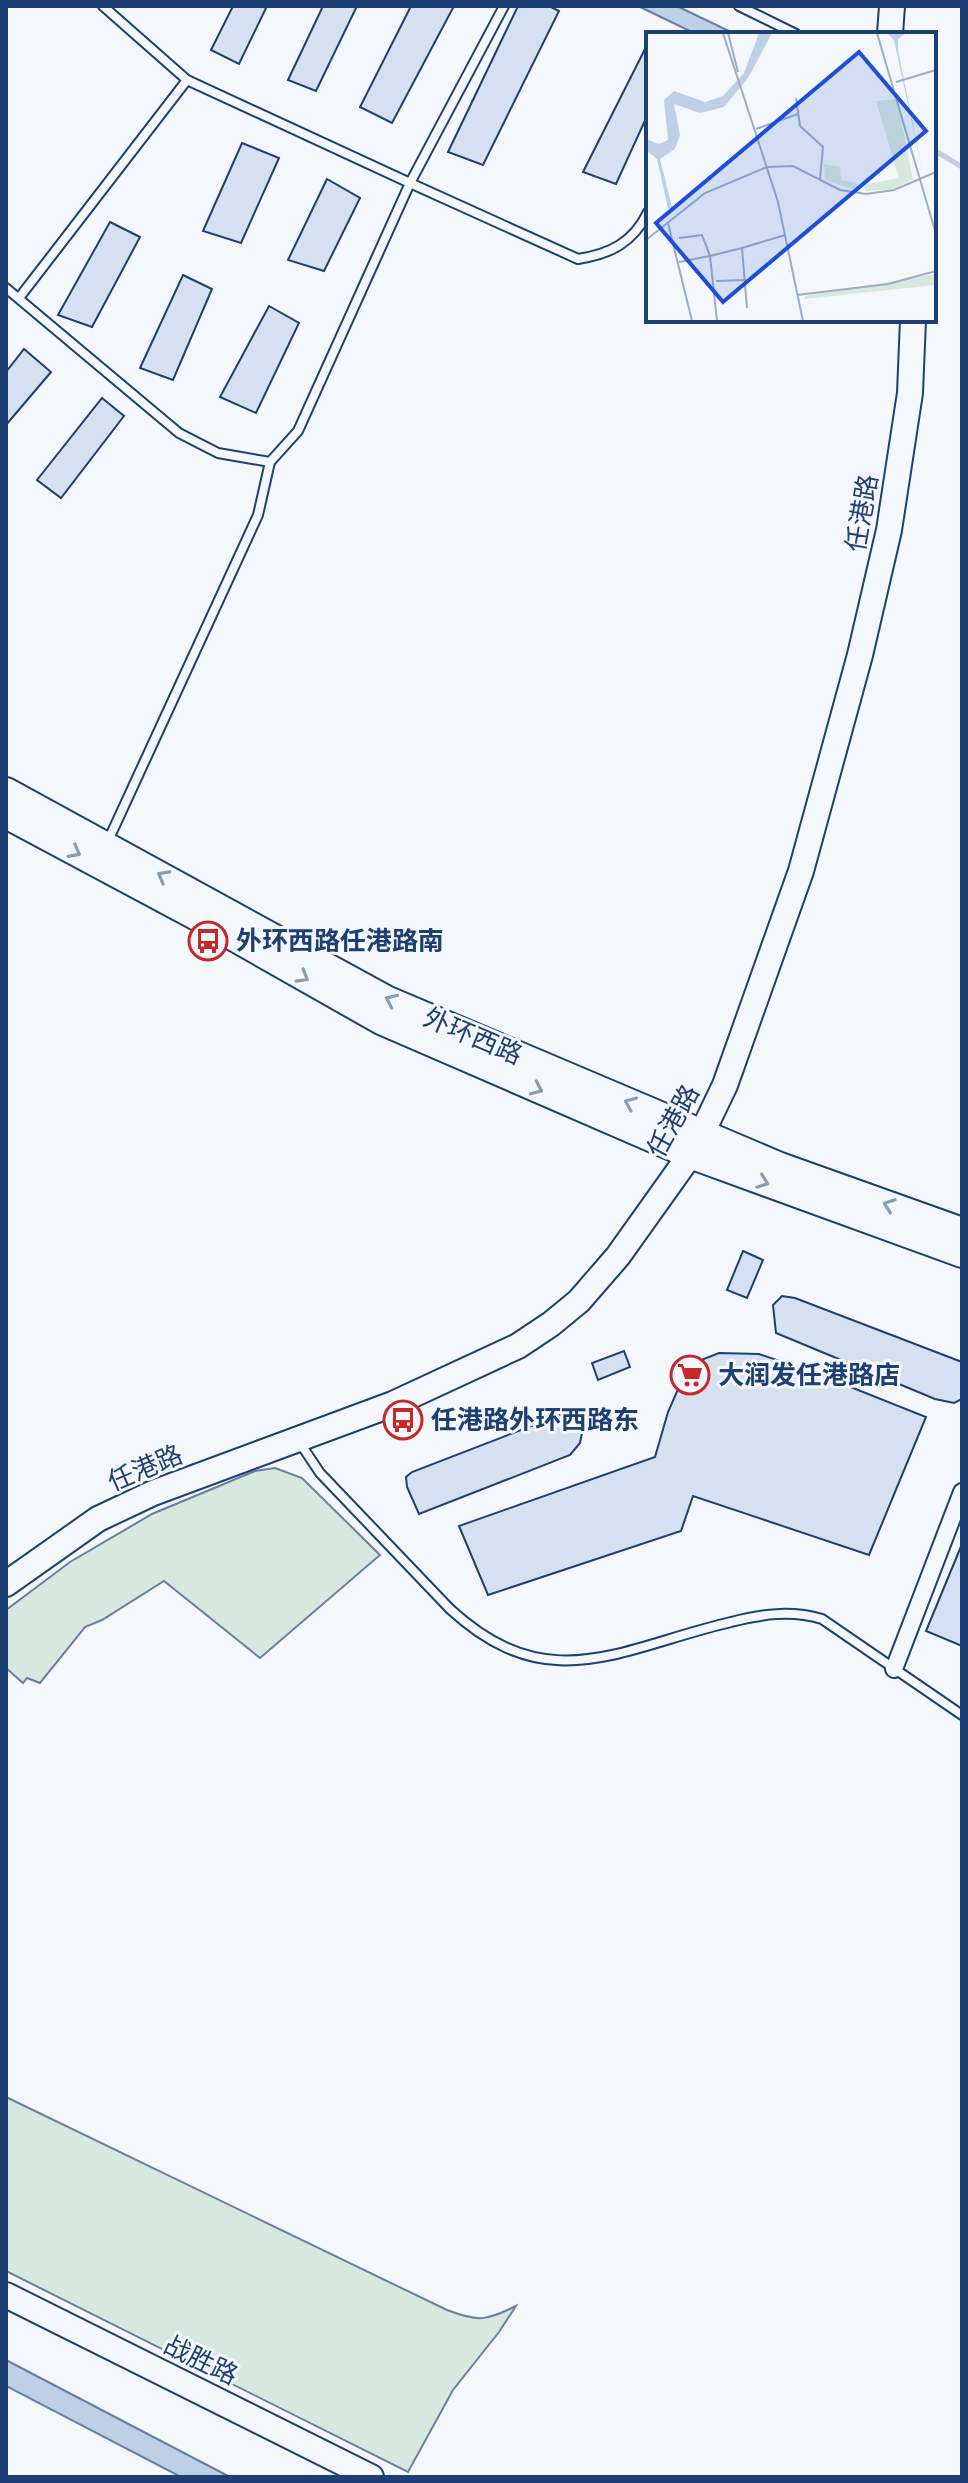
<svg xmlns="http://www.w3.org/2000/svg" width="968" height="2483" font-family="Raleway,'Noto Sans SC',sans-serif">
<style>
.green{fill:#d7e8df;stroke:#687fa3;stroke-width:2}
.water{fill:#bed0e5;stroke:#687fa3;stroke-width:2}
.lines{fill:none;stroke-linecap:round;stroke-linejoin:round}
.stream{stroke:#bed0e5;stroke-width:5}
.building{fill:#d5e0f0;stroke:#1d3f73;stroke-width:2}
.lane-casing{stroke:#1d3f73;stroke-width:12}
.street-casing{stroke:#1d3f73;stroke-width:20}
.secondary-casing{stroke:#1d3f73;stroke-width:28}
.primary-casing{stroke:#1d3f73;stroke-width:30}
.lane{stroke:#f4f7fb;stroke-width:8}
.street{stroke:#f4f7fb;stroke-width:16}
.secondary{stroke:#f4f7fb;stroke-width:24}
.primary{stroke:#f4f7fb;stroke-width:26}
.oneway{stroke:#889bb7}
.labels{text-anchor:middle;stroke-width:6;stroke-linejoin:round;paint-order:stroke}
.street-label{font-size:26px;fill:#1d3f73;stroke:#f4f7fb}
.poi-label{font-size:26px;font-weight:bold;fill:#1d3f73;stroke:#f4f7fb;text-anchor:start}
.inset-road{fill:none;stroke:#9eadc5;stroke-width:2}
.view{fill:#1d4ed8;fill-opacity:0.15;stroke:#1d4ed8;stroke-width:4}
.inset-edge{fill:none;stroke:#1d3f73;stroke-width:4}
</style>
<rect width="100%" height="100%" fill="#f4f7fb"/>
<g class="green">
<polygon points="275,1468 302,1478 380,1555 260,1658 164,1581 102,1620 85,1627 40,1683 27,1678 23,1683 6,1668 6,1610 70,1562 152,1514 255,1471"/>
<path d="M6 2097 447 2310C479 2322 485 2321 516 2306L499 2332 453 2390 408 2472 6 2271Z"/>
</g>
<g class="water">
<polygon points="638,6 677,6 735,34 696,34"/>
<polygon points="6,2360 230,2477 181,2477 6,2386"/>
</g>
<g class="lines">
<polyline class="stream" points="934,150 962,167"/>
</g>
<g class="building">
<polygon points="233,6 267,6 239,64 211,50"/>
<polygon points="323,6 357,6 316,91 288,80"/>
<polygon points="411,6 454,6 392,123 360,107"/>
<polygon points="518,6 549,6 559,11 483,165 448,152"/>
<polygon points="647,45 648,114 616,184 583,172"/>
<polygon points="242,143 279,158 241,243 203,231"/>
<polygon points="327,179 360,198 324,271 288,260"/>
<polygon points="110,222 140,237 92,327 58,315"/>
<polygon points="183,275 212,289 173,380 140,368"/>
<polygon points="269,306 299,323 256,413 220,397"/>
<polygon points="24,349 51,372 6,425 6,372"/>
<polygon points="102,398 124,416 61,498 37,480"/>
<polygon points="743,1251 763,1260 747,1298 727,1290"/>
<polygon points="782,1296 795,1298 962,1362 962,1399 954,1403 935,1399 776,1333 773,1305"/>
<polygon points="624,1351 630,1367 598,1380 592,1363"/>
<polygon points="719,1353 759,1354 818,1374 926,1417 869,1555 693,1496 681,1531 488,1595 459,1526 655,1457 668,1412 682,1380 696,1362"/>
<polygon points="573,1410 579,1410 585,1417 580,1443 570,1455 419,1514 407,1487 406,1477 412,1472"/>
<polygon points="962,1544 962,1646 926,1631"/>
</g>
<g class="lines">
<g class="lane-casing">
<g id="lane">
<path d="M504 6 410 183 578 259C610 254 633 243 648 212"/>
<polyline points="739,6 796,34"/>
<polyline points="6,288 179,433 218,453 270,462 298,431 410,183 187,80 103,6"/>
<polyline points="19,298 187,80"/>
<polyline points="107,843 258,515 270,462"/>
<path d="M300 1443 320 1473 450 1609C549 1700 620 1648 731 1622 762 1614 791 1610 822 1619L962 1715"/>
</g>
</g>
<g class="street-casing">
<polyline id="street" points="894,1669 962,1492"/>
</g>
<g class="secondary-casing">
<g id="secondary">
<polyline points="890,34 892,6"/>
<polyline points="6,1584 98,1519 153,1493 393,1404 518,1346 551,1324 579,1301 618,1256 690,1155 702,1133 725,1085 801,871 860,655 889,530 910,393 913,320"/>
<polyline points="6,2295 371,2477"/>
</g>
</g>
<g class="primary-casing">
<g id="primary">
<polyline points="6,791 386,999 780,1166 962,1231"/>
<polyline points="6,815 210,924 381,1021 690,1155 962,1254"/>
</g>
</g>
<use href="#lane" class="lane"/>
<use href="#street" class="street"/>
<use href="#secondary" class="secondary"/>
<use href="#primary" class="primary"/>
</g>
<defs><path id="oneway-chevron" d="M-2-3.5L2.5 0L-2 3.5" fill="none" stroke-width="1.6" stroke-linecap="round" stroke-linejoin="round" transform="scale(2)"/></defs>
<g class="oneway">
<use href="#oneway-chevron" transform="translate(75 852) rotate(28)"/>
<use href="#oneway-chevron" transform="translate(163 876) rotate(-151)"/>
<use href="#oneway-chevron" transform="translate(303 977) rotate(30)"/>
<use href="#oneway-chevron" transform="translate(391 1000) rotate(-155)"/>
<use href="#oneway-chevron" transform="translate(537 1089) rotate(24)"/>
<use href="#oneway-chevron" transform="translate(630 1103) rotate(-157)"/>
<use href="#oneway-chevron" transform="translate(763 1182) rotate(20)"/>
<use href="#oneway-chevron" transform="translate(889 1205) rotate(-160)"/>
</g>
<defs>
<g id="bus-ring" transform="scale(2)"><circle r="9.5" fill="#f4f7fb" stroke="#c62828" stroke-width="1.5"/><path d="M-5-6H5V4H4V6H2V4H-2V6H-4V4H-5ZM-3.5-4V0h7V-4ZM-3.5 1.2v1.5H-2V1.2ZM2 1.2v1.5H3.5V1.2Z" fill="#c62828"/></g>
<g id="supermarket-ring" transform="scale(2)"><circle r="9.5" fill="#f4f7fb" stroke="#c62828" stroke-width="1.5"/><path d="M-6-5.5h2.5l.6 2H6L4.5 2H-2.5L-4.4-4H-6ZM-1.5 3.2a1.3 1.3 0 1 0 .1 0ZM3 3.2a1.3 1.3 0 1 0 .1 0Z" fill="#c62828"/></g>
</defs>
<g fill-rule="evenodd">
<use href="#bus-ring" x="208" y="941"/>
<use href="#supermarket-ring" x="690" y="1375"/>
<use href="#bus-ring" x="403" y="1420"/>
</g>
<g class="labels">
<g class="street-label">
<text transform="translate(862 513) rotate(-80)" y="9">任港路</text>
<text transform="translate(473 1036) rotate(23)" y="9">外环西路</text>
<text transform="translate(673 1121) rotate(-61)" y="9">任港路</text>
<text transform="translate(145 1468) rotate(-23)" y="9">任港路</text>
<text transform="translate(201 2360) rotate(26)" y="9">战胜路</text>
</g>
<g class="poi-label">
<text x="236" y="950">外环西路任港路南</text>
<text x="718" y="1384">大润发任港路店</text>
<text x="431" y="1429">任港路外环西路东</text>
</g>
</g>
<g transform="translate(646 32)">
<rect width="290" height="290" fill="#f4f7fb"/>
<path d="M251 67 267 148 246 157 219 159 218 153 253 146 230 69ZM178 132 194 135 195 148 211 151 212 159 179 148ZM290 242V253L158 267 159 264Z" fill="#d7e8df"/>
<path d="M113 1H126L102 46 78 75 54 81 28 72 34 103 29 117 14 127 26 175 22 177 11 127 0 118V107L13 112 22 108 18 68 28 59 59 70 77 64 98 41ZM241 1H260L252 7V18L277 142 248 8Z" fill="#bed0e5"/>
<path class="inset-road" d="M77 1 132 170 157 289M82 1 92 40M231 1 290 202M250 50 290 38M150 66 154 94 177 115 174 147M110 97 152 82M22 191 46 289M0 208 59 161 121 135 147 134 194 158 220 162 248 158 290 140M96 216 139 203M33 230 64 224 56 203 33 206M70 249 100 248M151 263 242 252 290 239M71 289 64 224 96 216 101 276"/>
<path class="view" d="M213 20 280 99 77 270 10 191Z"/>
<rect width="290" height="290" class="inset-edge"/>
</g>
<rect width="968" height="2483" fill="none" stroke="#1d3f73" stroke-width="16"/>
</svg>
